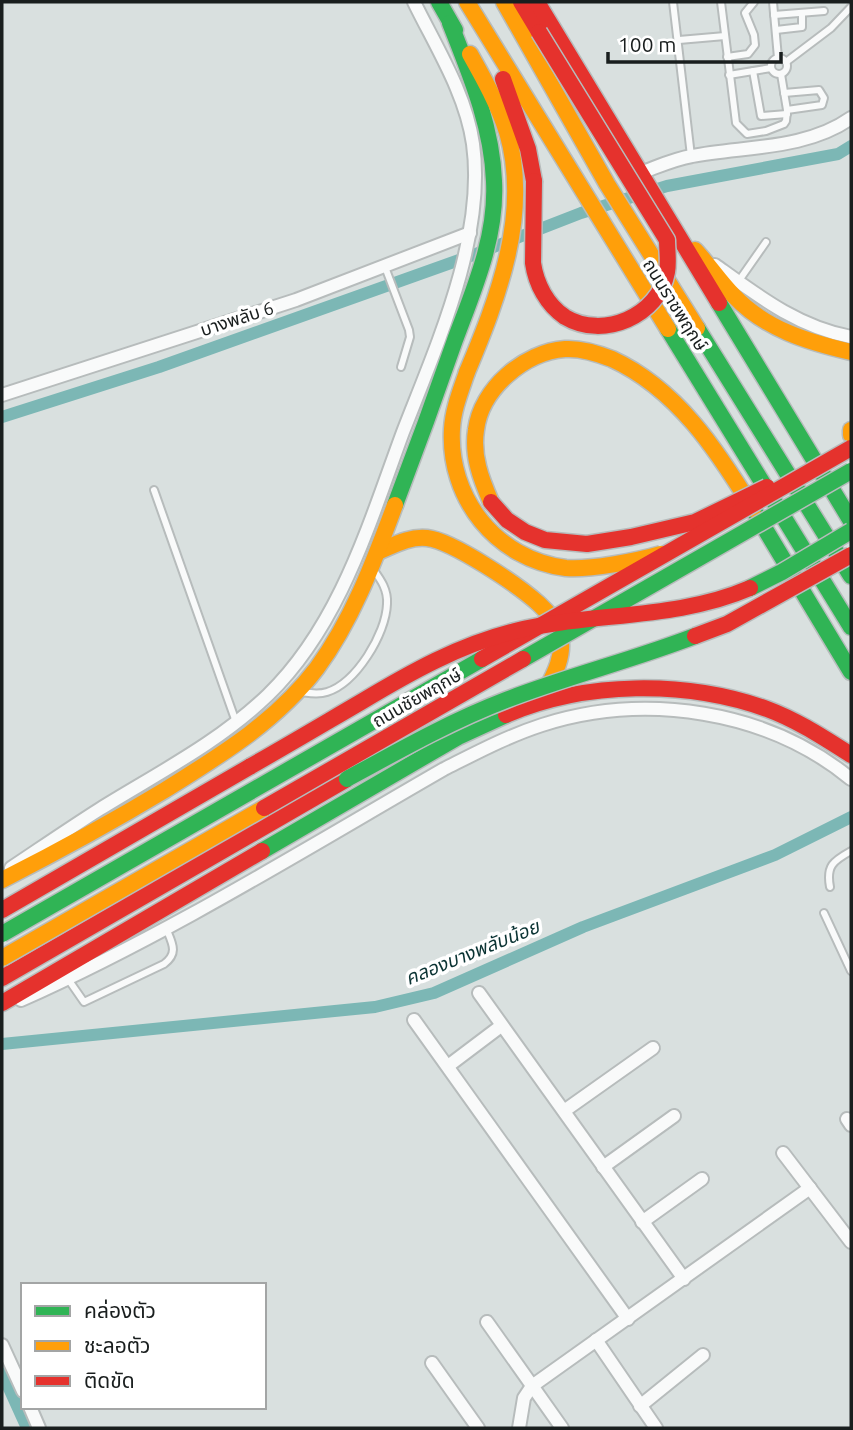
<svg xmlns="http://www.w3.org/2000/svg" width="853" height="1430" font-family="Ubuntu,'Noto Sans Thai',sans-serif">
<style>
.lines{fill:none;stroke-linecap:round;stroke-linejoin:round}
.canal{stroke:#7cb7b5;stroke-width:12}
.lane-casing{stroke:#b7bcbc;stroke-width:10}
.street-casing{stroke:#b7bcbc;stroke-width:16}
.fast-casing{stroke:#b7bcbc;stroke-width:19}
.slow-casing{stroke:#b7bcbc;stroke-width:19}
.jam-casing{stroke:#b7bcbc;stroke-width:19}
.lane{stroke:#f9fafa;stroke-width:6}
.street{stroke:#f9fafa;stroke-width:12}
.fast{stroke:#30b455;stroke-width:16}
.slow{stroke:#ff9f0a;stroke-width:16}
.jam{stroke:#e5322d;stroke-width:16}
.fast-bridge-casing{stroke:#b7bcbc;stroke-width:19;stroke-linecap:butt}
.slow-bridge-casing{stroke:#b7bcbc;stroke-width:19;stroke-linecap:butt}
.jam-bridge-casing{stroke:#b7bcbc;stroke-width:19;stroke-linecap:butt}
.fast-bridge{stroke:#30b455;stroke-width:16}
.slow-bridge{stroke:#ff9f0a;stroke-width:16}
.jam-bridge{stroke:#e5322d;stroke-width:16}
.labels{text-anchor:middle;stroke-width:7;stroke-linejoin:round;paint-order:stroke}
.street-label{font-size:18px;fill:#191e1e;stroke:#fff}
.water-label{font-size:19px;font-style:italic;fill:#0a3333;stroke:#fff}
</style>
<rect width="100%" height="100%" fill="#d9e0df"/>
<g class="lines">
<g class="canal">
<polyline points="2,417 159,367 473,255 581,213 667,186 838,154 851,146"/>
<polyline points="2,1044 375,1007 434,993 583,927 775,855 851,817"/>
<polyline points="2,1373 27,1428"/>
</g>
<g class="lane-casing">
<g id="lane">
<polyline points="673,2 691,156"/>
<polyline points="721,2 736,123 747,134 766,131 784,124 786,121 787,110 781,74"/>
<polyline points="773,2 778,58"/>
<polyline points="774,15 824,11"/>
<polyline points="776,30 802,27 802,13"/>
<polyline points="679,40 725,36"/>
<polyline points="727,57 748,54 755,45 754,35 745,13 754,2"/>
<circle cx="779" cy="66" r="8"/>
<polyline points="786,62 831,28 851,7"/>
<polyline points="753,71 761,116 787,114"/>
<polyline points="729,75 771,68"/>
<polyline points="784,93 819,90 824,98 822,105 787,110"/>
<polyline points="385,267 409,330 410,337 401,367"/>
<polyline points="738,282 766,242"/>
<polyline points="154,490 236,722"/>
<path d="M300 692C309 693 318 695 327 692 356 683 386 634 387 604 388 590 381 580 373 569"/>
<path d="M830 887C826 866 833 861 851 851"/>
<polyline points="824,913 851,971"/>
<path d="M68 979 84 1002 164 964C179 953 172 943 166 928"/>
</g>
</g>
<g class="street-casing">
<g id="street">
<path d="M640 173C657 167 674 159 692 156 744 146 806 150 851 118"/>
<path d="M715 265C758 296 798 327 851 337"/>
<polyline points="2,395 296,300 470,233"/>
<path d="M11 868C41 848 70 828 100 809 158 773 218 743 268 695 340 625 369 524 403 432 436 347 486 237 473 144 466 94 436 47 414 2"/>
<polyline points="479,993 684,1279"/>
<path d="M21 1000C167 935 305 849 444 769 476 753 508 736 542 725 645 692 767 710 851 779"/>
<polyline points="414,1020 628,1319"/>
<polyline points="448,1066 501,1026"/>
<polyline points="564,1111 653,1048"/>
<polyline points="847,1119 851,1125"/>
<polyline points="783,1153 851,1242"/>
<polyline points="603,1167 674,1116"/>
<polyline points="642,1222 702,1179"/>
<polyline points="487,1322 562,1428"/>
<polyline points="596,1340 656,1428"/>
<polyline points="2,1345 23,1391"/>
<polyline points="432,1363 478,1428"/>
<polyline points="640,1406 703,1355"/>
<polyline points="30,1407 39,1428"/>
<polyline points="519,1428 524,1398 532,1386 810,1188"/>
</g>
</g>
<g class="fast-casing">
<g id="fast">
<polyline points="439,2 455,30"/>
<polyline points="719,303 851,521"/>
<polyline points="697,328 851,576"/>
<polyline points="668,329 851,627"/>
<path d="M395 505C416 450 436 395 455 340 474 289 497 237 494 181 492 126 470 74 450 23"/>
<polyline points="753,509 851,672"/>
<polyline points="262,851 458,737 506,715"/>
</g>
</g>
<g class="slow-casing">
<g id="slow">
<polyline points="467,2 668,329"/>
<polyline points="504,2 607,184 697,328"/>
<path d="M695 250C709 265 720 282 734 296 765 329 808 342 851 352"/>
<path d="M467 372C498 298 531 213 507 132 498 104 484 79 470 54"/>
<polyline points="851,430 851,435"/>
<path d="M491 502C481 479 472 456 476 430 481 389 524 352 565 349 581 348 597 353 612 359 677 389 717 450 753 509"/>
<path d="M380 551C394 545 410 536 427 538 453 541 518 585 539 604 548 612 557 623 560 635 565 657 553 677 543 696"/>
<path d="M2 880C57 852 112 822 165 790 221 755 277 721 317 668 353 619 374 561 395 505"/>
</g>
</g>
<g class="jam-casing">
<g id="jam">
<polyline points="521,2 539,32"/>
<polyline points="537,2 719,303"/>
<polyline points="503,79 528,149 534,181"/>
<path d="M506 715C585 681 686 680 767 709 797 720 824 738 851 755"/>
<polyline points="2,910 251,766"/>
<polyline points="2,978 347,779"/>
<polyline points="2,1003 262,851"/>
</g>
</g>
<use href="#lane" class="lane"/>
<use href="#street" class="street"/>
<use href="#fast" class="fast"/>
<use href="#slow" class="slow"/>
<use href="#jam" class="jam"/>
<g class="fast-bridge-casing">
<g id="fast-bridge">
<polyline points="750,588 782,572 851,531"/>
<polyline points="523,659 851,471"/>
<path d="M347 779C398 751 451 721 506 700 568 676 633 660 695 636"/>
<polyline points="2,934 482,659"/>
</g>
</g>
<g class="slow-bridge-casing">
<g id="slow-bridge">
<path d="M467 372C461 390 453 409 452 429 448 498 496 559 566 568 590 570 637 561 661 554"/>
<polyline points="2,958 264,808"/>
</g>
</g>
<g class="jam-bridge-casing">
<g id="jam-bridge">
<path d="M534 181 533 263C536 284 547 305 565 317 603 340 659 316 667 272 669 262 667 250 667 240L539 32"/>
<polyline points="491,502 507,520 525,532 545,540 587,544 631,537 695,522 767,487"/>
<polyline points="695,636 727,624 851,555"/>
<polyline points="482,659 851,448"/>
<path d="M251 766C288 745 325 723 361 702 411 672 459 645 515 631 593 612 676 620 750 588"/>
<polyline points="264,808 523,659"/>
</g>
</g>
<use href="#fast-bridge" class="fast-bridge"/>
<use href="#slow-bridge" class="slow-bridge"/>
<use href="#jam-bridge" class="jam-bridge"/>
</g>
<g class="labels">
<g class="street-label">
<text transform="translate(675 305) rotate(58)" y="6">ถนนราชพฤกษ์</text>
<text transform="translate(237 319) rotate(-18)" y="6">บางพลับ 6</text>
<text transform="translate(417 698) rotate(-30)" y="6">ถนนชัยพฤกษ์</text>
</g>
<g class="water-label">
<text transform="translate(472 952) rotate(-22)" y="7">คลองบางพลับน้อย</text>
</g>
</g>
<rect width="853" height="1430" fill="none" stroke="#191e1e" stroke-width="7"/>
<rect x="21" y="1283" width="245" height="126" fill="#ffffff" stroke="#a3a5a5" stroke-width="2"/>
<rect x="35" y="1306" width="35" height="10" fill="#30b455" stroke="#a3a5a5" stroke-width="2"/>
<text x="84" y="1318" font-size="21" fill="#191e1e">คล่องตัว</text>
<rect x="35" y="1341" width="35" height="10" fill="#ff9f0a" stroke="#a3a5a5" stroke-width="2"/>
<text x="84" y="1353" font-size="21" fill="#191e1e">ชะลอตัว</text>
<rect x="35" y="1376" width="35" height="10" fill="#e5322d" stroke="#a3a5a5" stroke-width="2"/>
<text x="84" y="1388" font-size="21" fill="#191e1e">ติดขัด</text>
<path d="M608 52v10h173v-10" fill="none" stroke="#191e1e" stroke-width="3.5"/>
<text x="618" y="52" font-size="21" fill="#191e1e" stroke="#ffffff" stroke-width="5" paint-order="stroke">100 m</text>
</svg>
